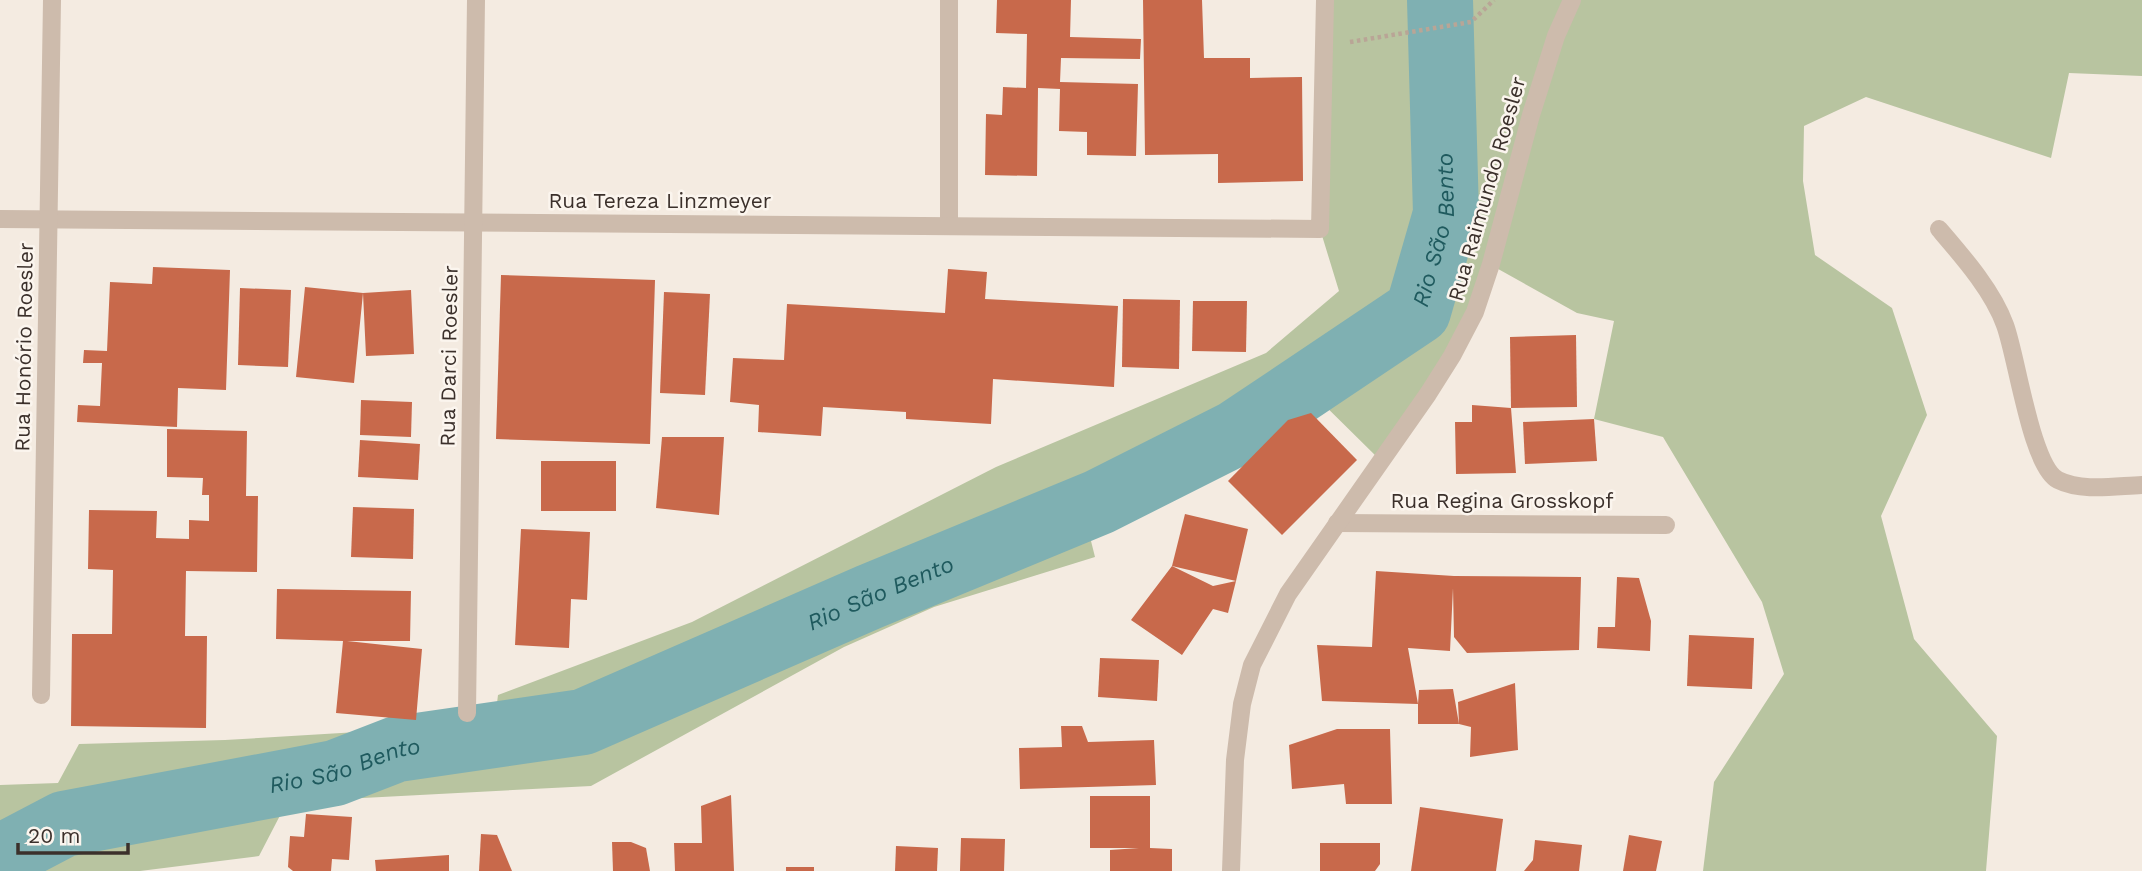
<svg xmlns="http://www.w3.org/2000/svg" width="2142" height="871" font-family="'Work Sans',sans-serif">
<style>
.green{fill:#b8c4a0}
.lines{fill:none;stroke-linecap:round;stroke-linejoin:round}
.river{stroke:#7fb0b2;stroke-width:66}
.building{fill:#c8694b}
.path{stroke:#b9a596;stroke-width:4.5;stroke-dasharray:3.5 3.5;stroke-linecap:butt}
.minor{stroke:#cdbbac;stroke-width:18}
.labels{text-anchor:middle;stroke-width:5;stroke-linejoin:round;paint-order:stroke}
.street-label{font-size:21px;fill:#3b302b;stroke:#fbf5ee}
.water-label{font-size:23px;font-style:italic;fill:#1f5a5e;stroke:#fbf5ee}
</style>
<rect width="100%" height="100%" fill="#f4ebe1"/>
<polygon class="green" points="1324,0 2142,0 2142,76 2069,73 2051,158 1866,97 1804,126 1803,181 1815,255 1892,308 1927,415 1881,516 1914,639 1997,736 1986,871 1703,871 1714,782 1784,674 1762,602 1663,437 1594,419 1614,321 1577,313 1491,265 1475,312 1381,461 1305,386 1236,433 1083,509 1095,557 934,607 844,647 591,786 287,802 259,856 140,871 0,871 0,785 58,783 79,744 225,740 391,730 398,749 493,735 498,695 692,622 996,467 1266,353 1339,291 1320,229"/>
<g class="lines">
<path class="river" id="s1" d="M0 855H5L64 824 335 773 397 749 583 722 869 597 1099 502 1236 433 1418 311 1446 214 1440 0"/>
</g>
<g class="building">
<polygon points="997,0 1071,0 1070,37 1141,39 1140,59 1061,58 1060,82 1138,84 1136,156 1087,155 1087,132 1059,131 1060,89 1038,88 1037,176 985,175 986,114 1002,115 1003,87 1026,88 1027,34 996,33"/>
<polygon points="1143,0 1202,0 1204,58 1250,58 1250,78 1302,77 1303,181 1218,183 1218,154 1145,155"/>
<polygon points="153,267 230,270 226,390 178,388 177,427 77,422 78,405 100,406 102,363 83,363 84,350 107,351 110,282 152,284"/>
<polygon points="948,269 987,272 985,299 1118,306 1114,387 993,379 991,424 906,419 906,412 823,407 821,436 758,432 759,405 730,402 733,358 784,360 787,304 945,313"/>
<polygon points="501,275 655,280 650,444 496,439"/>
<polygon points="305,287 363,293 411,290 414,354 366,356 363,293 354,383 296,377"/>
<polygon points="240,288 291,290 288,367 238,365"/>
<polygon points="664,292 710,294 705,395 660,393"/>
<polygon points="1123,299 1180,300 1179,369 1122,367"/>
<polygon points="1193,301 1247,301 1246,352 1192,351"/>
<polygon points="1576,335 1577,407 1511,408 1510,337"/>
<polygon points="361,400 412,402 411,437 360,435"/>
<polygon points="1472,405 1511,408 1516,473 1456,474 1455,422 1472,422"/>
<polygon points="1311,413 1357,460 1282,535 1228,481 1288,420"/>
<polygon points="1594,419 1597,461 1525,464 1523,422"/>
<polygon points="167,429 247,431 246,496 258,496 257,572 186,571 185,636 207,636 206,728 71,726 72,634 112,634 113,570 88,569 89,510 157,511 156,538 189,539 189,520 209,521 209,495 202,495 203,478 167,477"/>
<polygon points="662,437 724,437 719,515 656,508"/>
<polygon points="360,440 420,444 418,480 358,477"/>
<rect x="541" y="461" width="75" height="50"/>
<polygon points="353,507 414,509 413,559 351,557"/>
<polygon points="1185,514 1248,529 1236,581 1172,566"/>
<polygon points="521,529 590,532 587,600 571,599 569,648 515,645"/>
<polygon points="1172,566 1213,586 1236,581 1228,613 1213,609 1182,655 1131,620"/>
<polygon points="1376,571 1454,576 1581,577 1579,650 1467,653 1454,637 1453,588 1450,651 1408,648 1418,704 1419,690 1453,689 1459,724 1458,702 1515,683 1518,750 1470,757 1471,727 1459,724 1418,724 1418,704 1322,701 1317,645 1372,647"/>
<polygon points="1617,577 1639,578 1651,621 1650,651 1597,648 1598,627 1615,627"/>
<polygon points="277,589 411,591 410,641 347,641 422,649 416,720 336,713 343,641 276,639"/>
<polygon points="1689,635 1754,638 1752,689 1687,686"/>
<polygon points="1100,658 1159,660 1157,701 1098,697"/>
<polygon points="1061,726 1082,726 1088,742 1154,740 1156,785 1020,789 1019,748 1062,747"/>
<polygon points="1337,729 1390,729 1392,804 1346,804 1344,784 1292,789 1289,745"/>
<polygon points="731,795 734,871 675,871 674,843 702,843 701,806"/>
<polygon points="1090,796 1150,796 1150,848 1172,849 1172,871 1110,871 1110,850 1139,848 1090,848"/>
<polygon points="1420,807 1503,819 1496,871 1411,871"/>
<polygon points="306,814 352,817 349,860 332,859 331,871 293,871 288,867 290,836 304,837"/>
<polygon points="481,834 497,835 512,871 479,871"/>
<polygon points="1629,835 1662,841 1656,871 1623,871"/>
<polygon points="961,838 1005,839 1004,871 960,871"/>
<polygon points="1535,840 1582,845 1579,871 1524,871 1533,860"/>
<polygon points="612,842 631,842 646,848 650,871 613,871"/>
<polygon points="1320,843 1380,843 1380,864 1375,871 1320,871"/>
<polygon points="896,846 938,848 937,871 895,871"/>
<polygon points="449,855 449,871 376,871 375,860"/>
<rect x="786" y="867" width="28" height="4"/>
</g>
<g class="lines">
<polyline class="path" points="1350,42 1471,22 1494,0"/>
<g class="minor">
<polyline points="949,0 949,226"/>
<polyline points="0,219 1320,229 1325,0"/>
<path d="M1939 229C1963 257 1993 291 2005 325 2017 357 2031 466 2058 480 2082 492 2115 486 2142 485"/>
<polyline points="1337,523 1666,525"/>
<polyline points="41,695 52,0"/>
<polyline points="467,713 476,0"/>
<polyline points="1231,871 1235,760 1242,704 1252,665 1288,594 1428,394 1452,356 1475,312 1491,264 1531,115 1556,36 1572,0"/>
</g>
</g>
<g class="labels">
<g class="street-label">
<text transform="translate(1487 189) rotate(-74)" y="7">Rua Raimundo Roesler</text>
<text x="660" y="208">Rua Tereza Linzmeyer</text>
<text transform="translate(24 347) rotate(-89)" y="7">Rua Honório Roesler</text>
<text transform="translate(449 356) rotate(-89)" y="7">Rua Darci Roesler</text>
<text x="1502" y="508">Rua Regina Grosskopf</text>
</g>
<g class="water-label">
<text dy="8" stroke="none"><textPath href="#s1" startOffset="1619">Rio São Bento</textPath></text>
<text dy="8" stroke="none"><textPath href="#s1" startOffset="926">Rio São Bento</textPath></text>
<text dy="8" stroke="none"><textPath href="#s1" startOffset="359">Rio São Bento</textPath></text>
</g>
</g>
<path d="M18 843v10h110v-10" fill="none" stroke="#3b302b" stroke-width="3.5"/>
<text x="28" y="843" font-size="21" fill="#3b302b" stroke="#fbf5ee" stroke-width="5" paint-order="stroke">20 m</text>
</svg>
